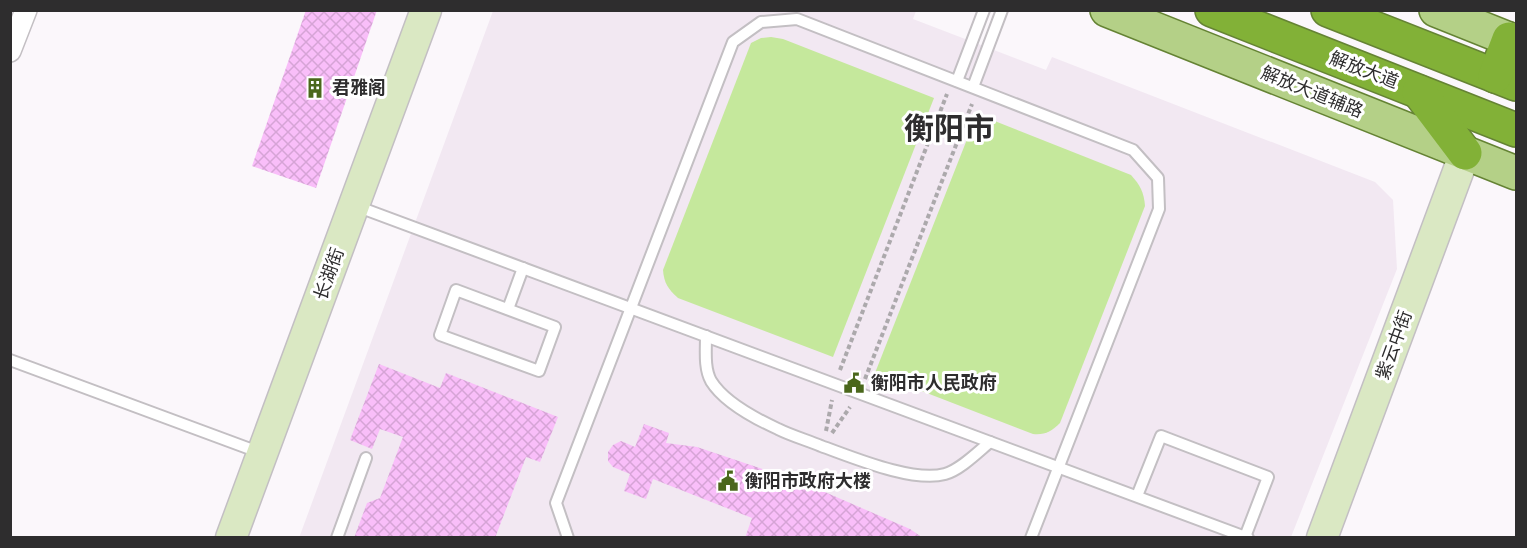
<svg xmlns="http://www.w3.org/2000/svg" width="1527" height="548" font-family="'Sofia Sans Condensed','Noto Sans SC',sans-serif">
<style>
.built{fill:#f2e8f2}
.grass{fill:#c5e89c}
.building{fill:url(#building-cross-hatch)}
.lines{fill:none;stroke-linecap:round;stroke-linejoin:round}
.lane-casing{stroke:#c3bfc3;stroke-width:14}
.street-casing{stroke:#c3bfc3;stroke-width:24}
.secondary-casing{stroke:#c3bfc3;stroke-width:33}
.primary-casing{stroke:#658334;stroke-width:36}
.highway-casing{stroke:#658334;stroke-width:36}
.path{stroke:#aca9ac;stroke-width:4;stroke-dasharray:4.5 3;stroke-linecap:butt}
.lane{stroke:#fff;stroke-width:10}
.street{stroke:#fff;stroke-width:21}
.secondary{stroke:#dae8c3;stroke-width:30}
.primary{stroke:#b4d087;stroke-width:33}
.highway{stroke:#82b137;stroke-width:33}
.labels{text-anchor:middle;stroke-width:6;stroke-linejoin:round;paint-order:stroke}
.street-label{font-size:18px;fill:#2e2d2e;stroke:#fff}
.poi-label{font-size:18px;font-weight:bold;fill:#2e2d2e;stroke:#fff;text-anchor:start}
.town-label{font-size:30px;font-weight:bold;fill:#2e2d2e;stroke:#fff}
</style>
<defs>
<pattern id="building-cross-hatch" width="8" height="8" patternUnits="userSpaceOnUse" patternTransform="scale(1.5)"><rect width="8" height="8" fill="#f9bef9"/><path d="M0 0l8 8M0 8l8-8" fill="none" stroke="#d6a4d6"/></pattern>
</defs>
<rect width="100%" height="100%" fill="#fbf7fb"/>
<polygon class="built" points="493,11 916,11 913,19 1046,70 1052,57 1375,182 1393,200 1397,269 1291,537 299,538"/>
<g class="grass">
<path d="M771 37 783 39 934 98 833 357 678 298C668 289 664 283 663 270L751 43 761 38Z"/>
<path d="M977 114 1131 175C1140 185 1144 192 1145 206L1060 423C1051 432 1045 435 1033 434L875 373Z"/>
</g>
<g class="building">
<polygon points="306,10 377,10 316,188 252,166"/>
<polygon points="379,364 440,388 446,373 558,417 540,462 526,457 495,538 354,538 367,503 380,498 403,437 380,429 372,449 350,440"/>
<polygon points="644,424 669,433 666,443 697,447 804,483 910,529 923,538 745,538 752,518 653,479 646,499 624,491 630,474 613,467 608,461 608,452 613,445 621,441 635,447"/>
</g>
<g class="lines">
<g class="lane-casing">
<g id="lane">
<polyline points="957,81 984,10"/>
<polyline points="973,87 1002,10"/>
<polyline points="356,206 1248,538"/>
<polygon points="456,290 555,327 539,371 440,335"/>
<polyline points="508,309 523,268"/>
<path d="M706 336C706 351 704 368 711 381 724 402 756 419 778 429 792 436 807 440 821 446 852 457 913 483 945 474 960 470 978 452 990 442"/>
<polyline points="10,360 261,453"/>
<polyline points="1137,496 1161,436 1268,477 1245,537"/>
<polyline points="337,538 366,458"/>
<polyline points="568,538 556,503 733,42 761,22 797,19 1133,150 1158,178 1159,209 1031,538"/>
</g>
</g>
<g class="street-casing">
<polyline id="street" points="10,51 26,10"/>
</g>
<g class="secondary-casing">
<g id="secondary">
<polyline points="231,538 426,10"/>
<polyline points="1322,538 1465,153"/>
</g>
</g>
<g class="primary-casing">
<g id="primary">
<polyline points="1107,10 1516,173"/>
<polyline points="1436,10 1516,42"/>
</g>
</g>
<g class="highway-casing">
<g id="highway">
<polyline points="1212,10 1516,130"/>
<polyline points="1328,10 1516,84"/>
<polyline points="1495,76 1509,39"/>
<polyline points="1419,92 1465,153"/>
</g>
</g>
<g class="path">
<polyline points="840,370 947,94"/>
<polyline points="865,379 972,104"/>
<polyline points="826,431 832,400"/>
<polyline points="832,433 850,407"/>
</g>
<use href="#lane" class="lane"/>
<use href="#street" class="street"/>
<use href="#secondary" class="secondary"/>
<use href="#primary" class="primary"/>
<use href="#highway" class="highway"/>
</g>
<defs>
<g id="building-bare" transform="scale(1.62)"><path d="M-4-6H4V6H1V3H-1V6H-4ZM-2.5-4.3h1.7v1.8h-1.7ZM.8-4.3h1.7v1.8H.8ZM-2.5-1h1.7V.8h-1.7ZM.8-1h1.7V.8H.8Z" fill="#4a671b" stroke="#fff" stroke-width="2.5" paint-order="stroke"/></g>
<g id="civic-bare" transform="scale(1.62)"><path d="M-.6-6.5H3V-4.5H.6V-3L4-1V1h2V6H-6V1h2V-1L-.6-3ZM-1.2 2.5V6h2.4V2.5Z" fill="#4a671b" stroke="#fff" stroke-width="2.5" paint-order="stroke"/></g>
</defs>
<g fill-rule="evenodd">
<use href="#building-bare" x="315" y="88"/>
<use href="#civic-bare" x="854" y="383"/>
<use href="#civic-bare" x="728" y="481"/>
</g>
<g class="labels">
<g class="street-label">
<text transform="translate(1364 70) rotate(21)" y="6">解放大道</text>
<text transform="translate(1312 92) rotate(22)" y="6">解放大道辅路</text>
<text transform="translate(329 274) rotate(-70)" y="6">长湖街</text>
<text transform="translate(1394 345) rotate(-70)" y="6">紫云中街</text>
</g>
<g class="poi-label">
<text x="332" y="94">君雅阁</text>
<text x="871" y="389">衡阳市人民政府</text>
<text x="745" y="487">衡阳市政府大楼</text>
</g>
<g class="town-label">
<text x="949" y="139">衡阳市</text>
</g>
</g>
<rect width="1527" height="548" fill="none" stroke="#2e2d2e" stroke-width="24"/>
</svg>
